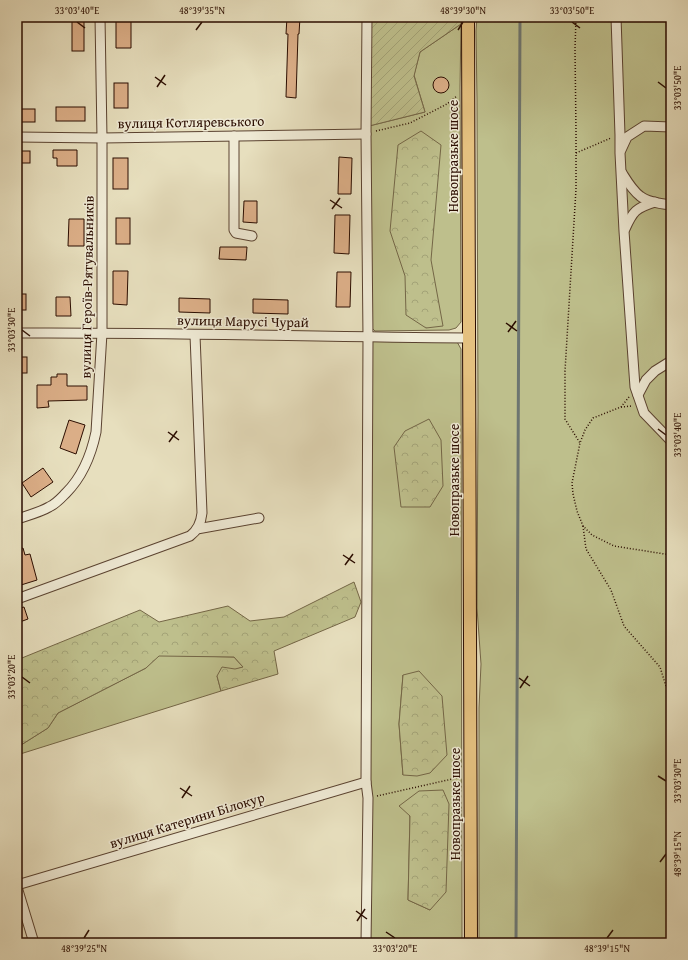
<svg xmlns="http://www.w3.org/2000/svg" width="688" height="960" font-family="'Gentium Book Plus',serif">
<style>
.grass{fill:#bebf8c;stroke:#746646;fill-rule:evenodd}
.forest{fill:url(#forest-crowns);stroke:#746646}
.garden{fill:url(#garden-furrows);stroke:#746646}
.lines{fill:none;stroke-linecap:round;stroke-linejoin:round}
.stream{stroke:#6d7570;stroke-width:3}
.building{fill:#dbae87;stroke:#2b0d00}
.minor-casing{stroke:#5a4230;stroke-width:11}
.major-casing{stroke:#2b0d00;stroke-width:14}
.path{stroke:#2b0d00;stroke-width:1.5;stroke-dasharray:1 2;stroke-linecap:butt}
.minor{stroke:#efead5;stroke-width:9}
.major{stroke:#e4c07f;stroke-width:12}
.ticks{fill:none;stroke:#2b0d00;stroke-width:1.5}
.labels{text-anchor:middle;stroke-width:3;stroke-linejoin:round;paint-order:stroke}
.street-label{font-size:14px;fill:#2b0d00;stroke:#efead5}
.neatline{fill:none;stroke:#2b0d00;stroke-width:1.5}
.ticks-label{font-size:10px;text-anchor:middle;fill:#2b0d00}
</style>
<defs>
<pattern id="forest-crowns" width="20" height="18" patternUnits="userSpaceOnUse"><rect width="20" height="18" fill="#bebf8c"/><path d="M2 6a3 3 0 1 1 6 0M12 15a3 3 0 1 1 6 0" fill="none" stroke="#a3a377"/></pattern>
<pattern id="garden-furrows" width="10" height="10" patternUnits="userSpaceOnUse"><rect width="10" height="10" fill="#bebf8c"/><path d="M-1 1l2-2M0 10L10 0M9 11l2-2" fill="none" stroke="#a3a377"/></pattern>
</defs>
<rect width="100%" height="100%" fill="#e7dfbe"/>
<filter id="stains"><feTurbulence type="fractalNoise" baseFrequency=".005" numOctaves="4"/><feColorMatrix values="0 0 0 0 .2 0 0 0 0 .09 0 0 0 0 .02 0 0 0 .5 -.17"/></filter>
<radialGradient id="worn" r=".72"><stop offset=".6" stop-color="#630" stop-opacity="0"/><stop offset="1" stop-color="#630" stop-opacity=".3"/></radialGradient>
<g class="grass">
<polygon points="477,17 671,17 671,943 479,943 479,708 481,664 477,608 478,411 477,99 476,31"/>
<polygon points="461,24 460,87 461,322 456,328 449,330 375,331 370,326 369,126 425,112 414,75 420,52"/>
<path d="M456 340 461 349 462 943H424L417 938 412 943H370L368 779 372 341ZM403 675V775L399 724ZM410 816 430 910 408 900Z"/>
<polygon points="159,655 234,657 243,667 217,676 221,691 17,755 17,746 21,745 48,728 58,713 146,668"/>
</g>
<g class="forest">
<polygon points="421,131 441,145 431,260 443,326 426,328 406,315 405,276 390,231 398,145"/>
<polygon points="429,419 441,440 443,486 430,507 401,507 394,447 405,431"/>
<polygon points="354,582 361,602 355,617 274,651 278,674 221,691 217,676 222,667 235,669 243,667 234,657 159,656 146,668 58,713 48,728 21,745 17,746 17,660 140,610 159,622 228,606 250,621 284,617"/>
<polygon points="419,671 442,696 447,755 430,773 417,776 403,775 399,724 403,675"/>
<polygon points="443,790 449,804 446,892 430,910 408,900 410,816 399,806 419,791"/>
</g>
<polygon class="garden" points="370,17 461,17 461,24 420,52 414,76 425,112 369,126"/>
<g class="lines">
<polyline class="stream" points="516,943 520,17"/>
</g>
<g class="building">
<polygon points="287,17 300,17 299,34 298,34 296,98 286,97 288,34 286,34"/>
<rect x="72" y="20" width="12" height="31"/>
<polygon points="131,20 131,48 116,48 116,21"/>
<circle cx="441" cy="85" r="8"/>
<rect x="114" y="83" width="14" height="25"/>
<rect x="56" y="107" width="29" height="14"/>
<rect x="17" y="109" width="18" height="13"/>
<polygon points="53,150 77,150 77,166 57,166 57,158 53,158"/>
<rect x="17" y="151" width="13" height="12"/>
<polygon points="339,157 352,158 351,194 338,194"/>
<rect x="113" y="158" width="15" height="31"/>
<polygon points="244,201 257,201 257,223 243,222"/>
<polygon points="335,215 350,215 349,254 334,253"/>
<rect x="116" y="218" width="14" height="26"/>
<polygon points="69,219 84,219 84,246 68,246"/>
<polygon points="220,247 247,247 246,260 219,259"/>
<polygon points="113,271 128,271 127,305 113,304"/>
<polygon points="337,272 351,272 350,307 336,307"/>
<rect x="17" y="294" width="9" height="16"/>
<polygon points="56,297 70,297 71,316 56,316"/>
<polygon points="179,298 210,299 210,313 179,312"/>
<polygon points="253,299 288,300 288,314 253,313"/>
<rect x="17" y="357" width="10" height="16"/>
<polygon points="57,374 67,374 67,386 87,386 87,400 48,401 49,407 37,408 37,385 51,385 51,377 57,377"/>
<polygon points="69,420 85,425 76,454 60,448"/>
<polygon points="43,468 53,482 31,497 22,483"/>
<polygon points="23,548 25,555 30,554 37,580 21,585 17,571 17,550"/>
<polygon points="24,607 28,619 17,623 17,609"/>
</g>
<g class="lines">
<g class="minor-casing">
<g id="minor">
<polyline points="616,17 620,135 620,153 624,231 635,387 644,413 671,441"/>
<polyline points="234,136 234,230 236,233 252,236"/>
<polyline points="17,137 102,138 366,134"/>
<polyline points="621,150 627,137 644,126 671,127"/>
<path d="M622 173C627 181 632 190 640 196 647 202 662 204 671 205"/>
<path d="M625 229C633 211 636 208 655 202"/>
<path d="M17 333C167 332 318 337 468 338"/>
<polyline points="638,395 646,380 655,371 671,361"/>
<path d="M17 519C26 516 41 512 49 507 56 504 61 498 66 493 83 476 91 456 96 432L102 333V138L100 17"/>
<polyline points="197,529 259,518"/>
<path d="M17 599 190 536C198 530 201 523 202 513L195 335"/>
<polyline points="17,885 366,782"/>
<polyline points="17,887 34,943"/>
<polyline points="366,943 368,798 366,782 368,337 366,134 367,17"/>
</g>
</g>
<g class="major-casing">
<polyline id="major" points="468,17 471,943"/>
</g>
<g class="path">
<polyline points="576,17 575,49 576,131 576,189 565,371 565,419 580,443"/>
<polyline points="376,131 410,123 447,104 457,96"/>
<polyline points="576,153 611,138"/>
<polyline points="629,397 621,407 593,418 585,430 580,443 572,483 573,494 577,511 583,526 592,535 614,546 671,555"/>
<polyline points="621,407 632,406"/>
<polyline points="583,526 586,549 611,590 624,626 660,667 671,702"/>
<polyline points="377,796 461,777"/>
</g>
<use href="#minor" class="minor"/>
<use href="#major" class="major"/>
</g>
<path class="ticks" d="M77 22 85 28M572 22 580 28M196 30 202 22M458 30 463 22M155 77 166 85M658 82 666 88M157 87 165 75M330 200 342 208M332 209 340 198M506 323 517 331M22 330 30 336M508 332 516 321M658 429 666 435M168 432 179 440M169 442 177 431M343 555 355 563M345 565 353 554M22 677 30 683M519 678 530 686M520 688 528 676M658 776 666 781M180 788 192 796M182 798 190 786M660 862 666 854M356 911 367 919M357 921 365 909M386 932 395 938M84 938 89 930M607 938 613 930"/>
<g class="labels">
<g class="street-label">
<text transform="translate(191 122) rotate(-1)" y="5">вулиця Котляревського</text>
<text transform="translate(453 156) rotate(-90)" y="5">Новопразьке шосе</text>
<text transform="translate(87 287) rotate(-89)" y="5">вулиця Героїв-Рятувальників</text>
<text transform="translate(243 321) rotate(1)" y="5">вулиця Марусі Чурай</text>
<text transform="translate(454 480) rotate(-90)" y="5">Новопразьке шосе</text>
<text transform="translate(455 804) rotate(-90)" y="5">Новопразьке шосе</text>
<text transform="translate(187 820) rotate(-17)" y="5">вулиця Катерини Білокур</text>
</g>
</g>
<rect width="688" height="960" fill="none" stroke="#e7dfbe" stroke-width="44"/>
<rect x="22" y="22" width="644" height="916" class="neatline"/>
<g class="ticks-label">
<text x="77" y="14">33°03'40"E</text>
<text x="202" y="14">48°39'35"N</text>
<text x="463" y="14">48°39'30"N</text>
<text x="572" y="14">33°03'50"E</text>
<text transform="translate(677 88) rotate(-90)" y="4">33°03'50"E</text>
<text transform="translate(11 330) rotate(-90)" y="4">33°03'30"E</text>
<text transform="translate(677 435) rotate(-90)" y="4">33°03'40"E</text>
<text transform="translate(11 677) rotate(-90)" y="4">33°03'20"E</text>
<text transform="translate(677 781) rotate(-90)" y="4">33°03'30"E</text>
<text transform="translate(677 854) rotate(-90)" y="4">48°39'15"N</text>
<text x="84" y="952">48°39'25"N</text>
<text x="395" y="952">33°03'20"E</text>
<text x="607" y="952">48°39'15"N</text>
</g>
<rect width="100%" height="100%" filter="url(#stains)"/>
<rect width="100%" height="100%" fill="url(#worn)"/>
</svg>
